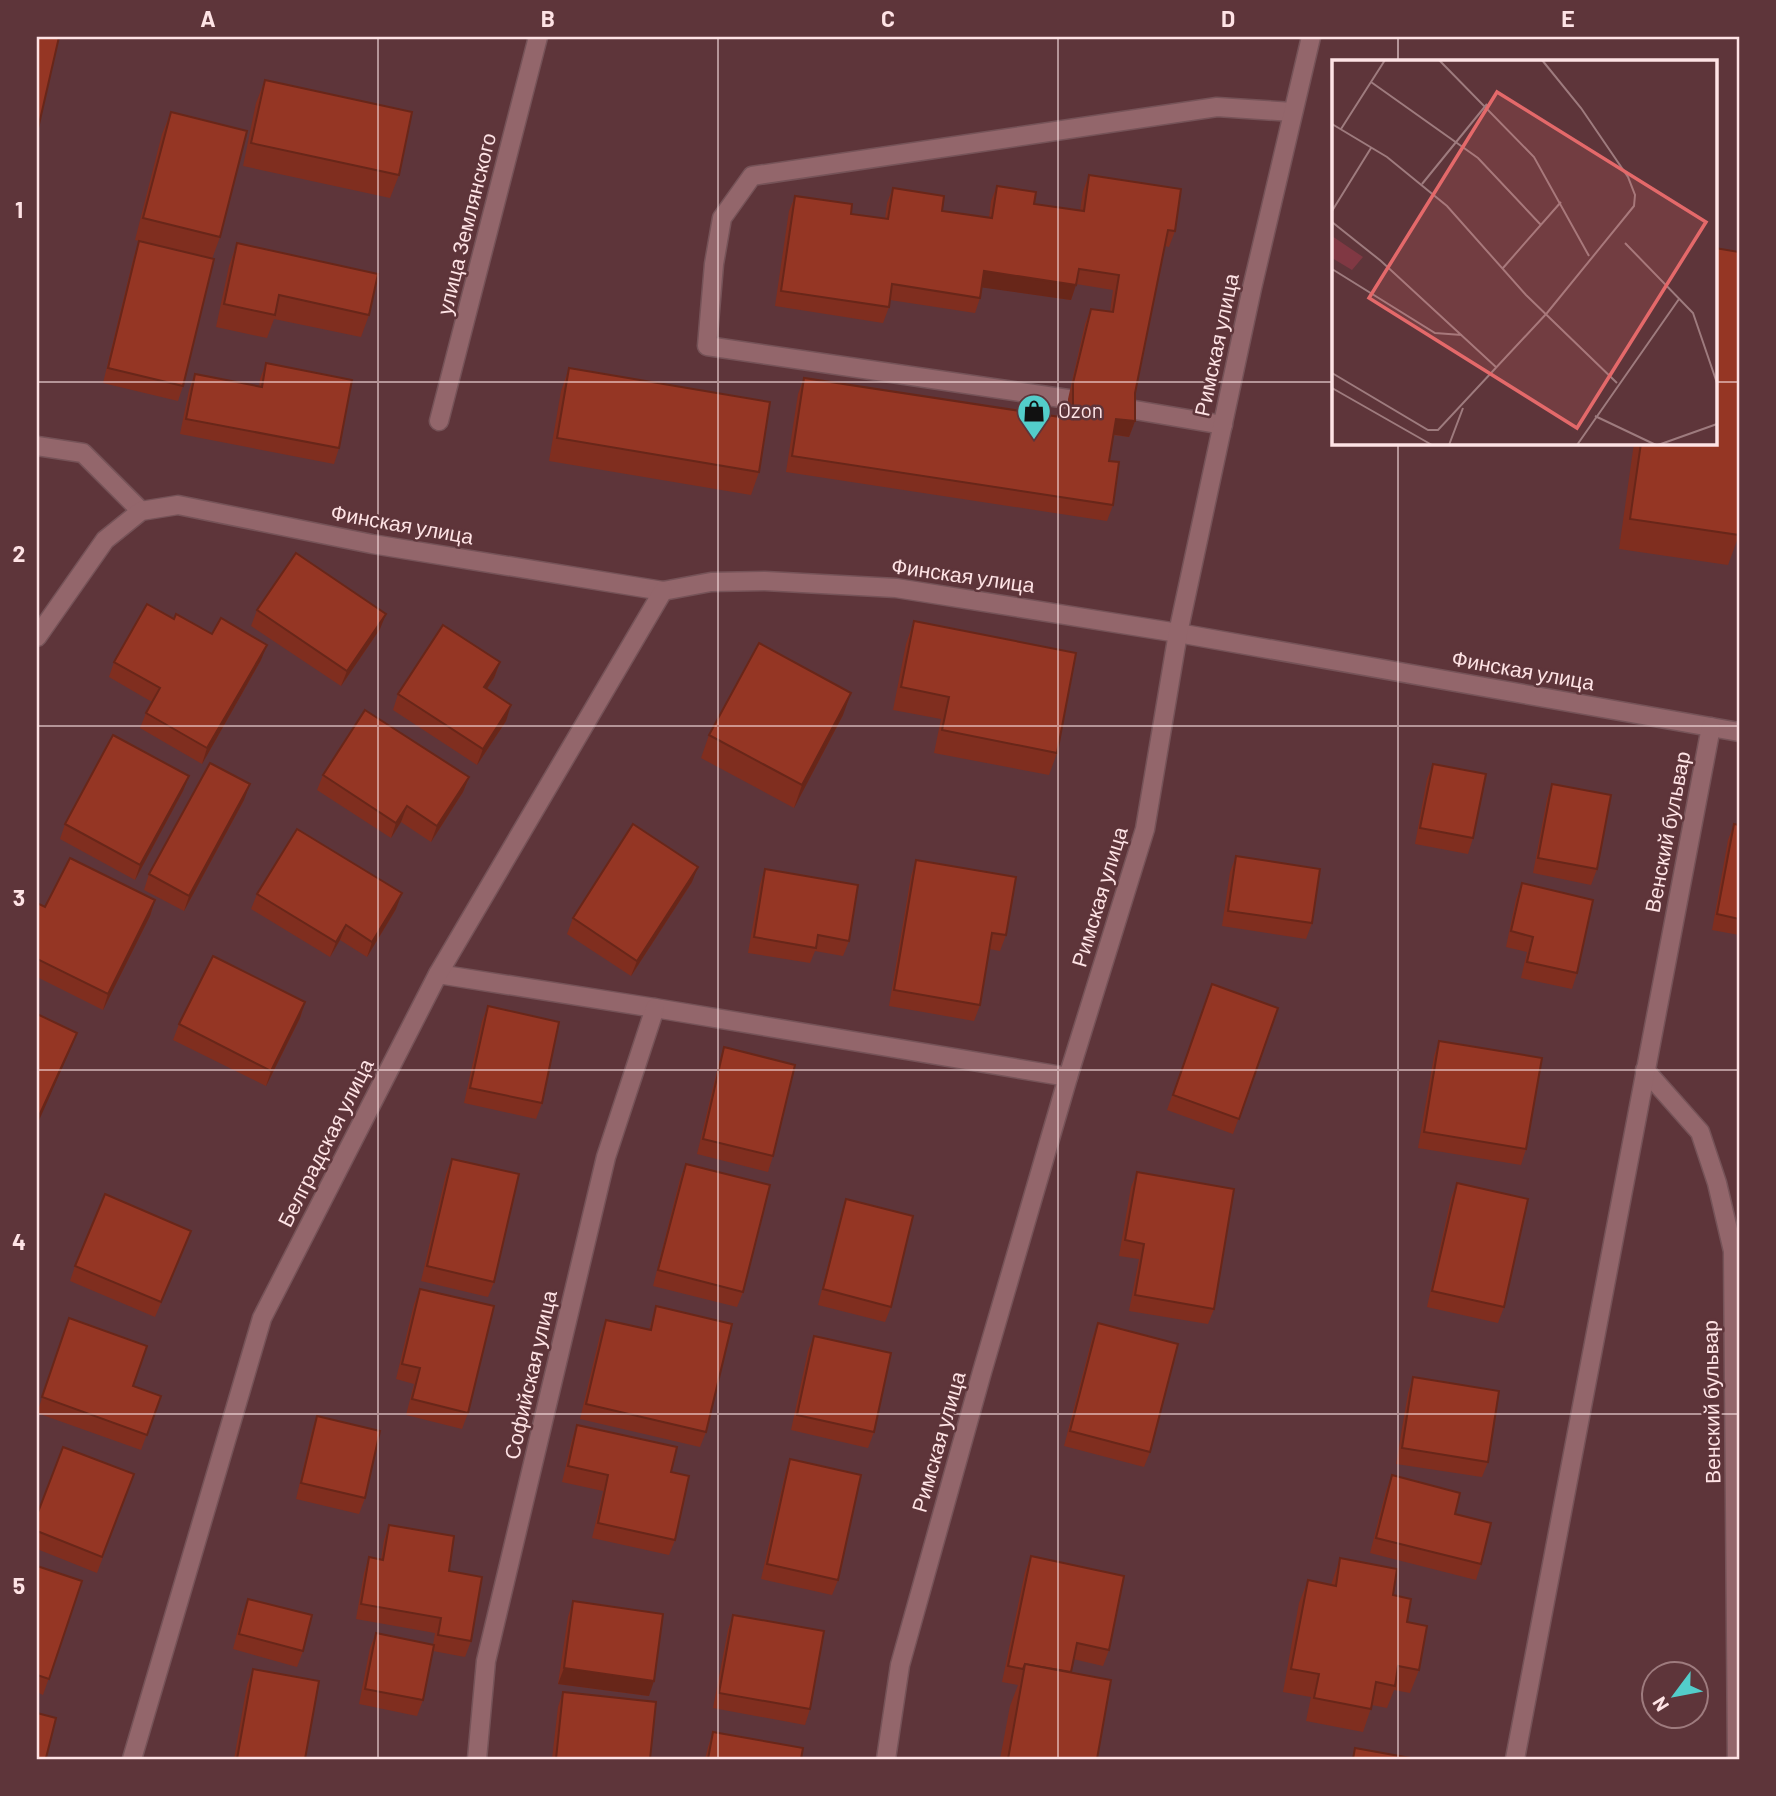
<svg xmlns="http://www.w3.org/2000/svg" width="1776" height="1796" font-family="Barlow,sans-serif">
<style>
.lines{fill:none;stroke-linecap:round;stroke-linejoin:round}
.lane-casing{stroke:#765358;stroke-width:21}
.street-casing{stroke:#765358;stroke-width:21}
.lane{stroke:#93666b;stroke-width:18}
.street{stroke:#93666b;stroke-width:18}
.wall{fill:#802e1f}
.shaded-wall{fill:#682619}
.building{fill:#953624;stroke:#682619;stroke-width:2}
.grid{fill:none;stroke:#fee3e5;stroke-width:2;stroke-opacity:0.55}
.labels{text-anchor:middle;stroke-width:5;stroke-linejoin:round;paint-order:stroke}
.street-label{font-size:21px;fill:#fee3e5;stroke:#5e353a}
.poi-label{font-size:21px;fill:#fee3e5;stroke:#5e353a;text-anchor:start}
.inset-road{fill:none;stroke:#9e7b7e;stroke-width:2}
.view{fill:#e4696a;fill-opacity:0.15;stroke:#e4696a;stroke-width:3.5}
.inset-edge{fill:none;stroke:#fee3e5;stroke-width:3.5}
.neatline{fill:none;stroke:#fee3e5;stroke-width:2.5}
.grid-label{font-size:23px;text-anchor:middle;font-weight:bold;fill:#fee3e5}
</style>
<rect width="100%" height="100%" fill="#5e353a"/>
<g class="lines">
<g class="lane-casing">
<g id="lane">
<polyline points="1068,399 707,346 714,264 722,218 752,176 1217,107 1293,112"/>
<polyline points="1129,409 1223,425"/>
<polyline points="37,446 83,453 141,511"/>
</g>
</g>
<g class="street-casing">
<g id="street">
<polyline points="439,421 538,37"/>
<polyline points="37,637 105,540 141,511 178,505 372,544 663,591 711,582 765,581 896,588 1178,633 1739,732"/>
<polyline points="438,974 655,1008 1068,1077"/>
<polyline points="1645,1070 1700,1132 1717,1183 1733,1251 1737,1759"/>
<polyline points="132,1759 262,1318 438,974 663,591"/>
<polyline points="477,1759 486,1661 606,1157 655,1008"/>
<polyline points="886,1759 900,1665 982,1372 1068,1077 1145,829 1178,633 1252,288 1311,37"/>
<polyline points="1515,1759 1711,727"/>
</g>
</g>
<use href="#lane" class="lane"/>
<use href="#street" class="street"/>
</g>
<g class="wall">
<polygon points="265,80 399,175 390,198 243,166 256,103"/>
<polygon points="171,112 220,237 212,259 183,386 178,401 103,383 134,256 139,241 135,240 162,134"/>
<polygon points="1089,175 1175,231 1169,247 1165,246 1135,393 1135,421 1129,437 1113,435 1109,461 1113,505 1107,521 786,472 798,394 804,378 1068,419 1068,399 1085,324 1091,309 1110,312 1113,290 1076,284 1071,300 982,287 980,298 975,313 890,300 889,307 883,323 775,306 789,211 795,196 851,214 885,219 887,203 893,188 942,211 989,218 991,201 997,186 1034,204 1080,211 1083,191"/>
<polygon points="237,243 369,315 361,337 274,319 267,338 216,327 229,266"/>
<polygon points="266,363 339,448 334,464 180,434 189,390 195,374 259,387 260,379"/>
<polygon points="569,368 759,472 751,495 549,461 561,391"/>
<polygon points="1634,443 1715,443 1739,535 1728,565 1619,549"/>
<polygon points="257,610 380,629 341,686 251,626"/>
<polygon points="174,619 212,634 261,660 202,764 140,728 146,713 152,702 109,677 114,662"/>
<polygon points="914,621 1057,753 1049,775 934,753 941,719 893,710 906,644"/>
<polygon points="500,662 494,678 487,689 506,721 477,765 393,710 398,694"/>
<polygon points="843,715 794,808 701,758 709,735"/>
<polygon points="1433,764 1473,838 1468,854 1415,844 1427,779"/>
<polygon points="323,775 469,777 463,792 431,842 401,822 391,838 317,790"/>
<polygon points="189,776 183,791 135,880 60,839 65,824"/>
<polygon points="1552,784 1597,869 1591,885 1533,873 1547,799"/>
<polygon points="244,800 184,911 144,890 149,874"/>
<polygon points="1734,824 1739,825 1739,935 1712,930 1728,840"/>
<polygon points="1236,856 1312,923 1306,939 1222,926 1230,872"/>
<polygon points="916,860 1006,935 1000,951 989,949 980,1005 974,1021 889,1006 911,876"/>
<polygon points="765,869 849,941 843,956 815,951 810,963 748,953 760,884"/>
<polygon points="692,882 631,976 567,934 573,918"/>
<polygon points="1522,883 1577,973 1572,989 1521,978 1527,952 1506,947 1516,899"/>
<polygon points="257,894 396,909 367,957 340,940 330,957 251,909"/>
<polygon points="155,900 150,916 103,1010 37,977 37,903 45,907"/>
<polygon points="1212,984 1278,1008 1233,1134 1167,1110"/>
<polygon points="305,1002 300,1018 266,1086 173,1040 179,1024"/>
<polygon points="488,1006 542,1103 536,1119 464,1103 482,1021"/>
<polygon points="1439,1041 1526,1149 1521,1165 1418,1148 1434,1056"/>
<polygon points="724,1047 773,1156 768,1172 697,1154 719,1063"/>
<polygon points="452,1159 494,1282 488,1297 421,1281 446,1174"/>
<polygon points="686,1164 743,1292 737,1307 653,1286 680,1179"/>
<polygon points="1137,1172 1214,1309 1208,1324 1129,1311 1139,1259 1119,1256 1131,1187"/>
<polygon points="1457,1183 1504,1307 1498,1323 1427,1307 1451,1198"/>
<polygon points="846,1199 891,1307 885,1322 818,1305 841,1214"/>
<polygon points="185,1246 155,1317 70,1281 75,1266"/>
<polygon points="420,1289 468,1413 462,1429 406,1415 414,1384 396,1379 414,1304"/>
<polygon points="656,1306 706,1432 700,1447 580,1419 600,1335 606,1320 649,1330"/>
<polygon points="69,1318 133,1386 161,1396 141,1450 37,1413"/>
<polygon points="1098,1323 1150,1452 1144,1467 1064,1446 1092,1339"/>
<polygon points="814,1336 874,1432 868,1448 791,1430 808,1351"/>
<polygon points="1413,1377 1488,1462 1482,1477 1396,1464 1408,1393"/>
<polygon points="317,1416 365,1498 359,1514 296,1499 312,1431"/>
<polygon points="577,1425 675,1540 669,1555 592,1538 603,1491 562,1482 572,1440"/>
<polygon points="790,1459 838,1580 832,1595 761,1579 785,1475"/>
<polygon points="134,1474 97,1573 37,1549 37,1515"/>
<polygon points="1392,1475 1455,1514 1481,1564 1476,1580 1370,1553 1386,1491"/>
<polygon points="389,1525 449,1571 471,1641 465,1657 433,1651 423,1700 417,1716 359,1704 370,1648 376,1633 433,1645 435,1633 356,1619 364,1573 369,1557 381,1559 384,1540"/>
<polygon points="1031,1556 1109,1650 1103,1666 1073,1659 1071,1672 1097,1759 1000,1759 1010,1706 1018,1685 1002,1682 1025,1572"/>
<polygon points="1340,1558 1393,1595 1407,1622 1419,1670 1410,1693 1394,1690 1387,1708 1372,1705 1363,1732 1306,1721 1311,1697 1283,1692 1299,1603 1308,1580 1331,1585"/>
<polygon points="37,1566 82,1581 43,1695 37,1692"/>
<polygon points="248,1599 303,1651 297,1667 233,1649 242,1614"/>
<polygon points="573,1601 649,1696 558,1684 568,1617"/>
<polygon points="733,1615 810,1709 805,1725 713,1708 728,1630"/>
<polygon points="253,1669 305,1759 234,1759 247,1685"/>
<polygon points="563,1692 650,1759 552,1759 558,1707"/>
<polygon points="713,1732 801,1759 705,1759 708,1747"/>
</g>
<g class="shaded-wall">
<polygon points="984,271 1076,285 1071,300 979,287"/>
<polygon points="1116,419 1135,421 1129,437 1110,434"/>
<polygon points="386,614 380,629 341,686 347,671"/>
<polygon points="267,645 261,660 202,764 207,748"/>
<polygon points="500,662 494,678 478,702 484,687"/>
<polygon points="851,693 843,715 794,808 802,785"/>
<polygon points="511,705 506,721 477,765 483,749"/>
<polygon points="189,776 183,791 135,880 140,865"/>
<polygon points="469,777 463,792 431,842 437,826"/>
<polygon points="250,784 244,800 184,911 189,896"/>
<polygon points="407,806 401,822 391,838 396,823"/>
<polygon points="698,867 692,882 631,976 637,961"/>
<polygon points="402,893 396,909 367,957 372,942"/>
<polygon points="155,900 150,916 103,1010 108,994"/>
<polygon points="346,925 340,940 330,957 336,942"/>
<polygon points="305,1002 300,1018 266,1086 271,1071"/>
<polygon points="77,1033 71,1048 37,1125 38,1118"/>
<polygon points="564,1668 654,1681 649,1696 558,1684"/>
</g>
<g class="building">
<polygon points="37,37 59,37 37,133"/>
<polygon points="265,80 412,112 399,175 251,143"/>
<polygon points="171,112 247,131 220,237 143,218"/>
<polygon points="1089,175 1181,189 1175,231 1168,230 1135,393 1135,421 1116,419 1109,461 1119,462 1113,505 792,456 804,378 1073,419 1073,383 1091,309 1113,312 1119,275 1079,269 1076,285 984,271 980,298 892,284 889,307 781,291 795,196 852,204 851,214 888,219 893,188 944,196 942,211 992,218 997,186 1036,192 1034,204 1084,211"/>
<polygon points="139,241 214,259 183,386 108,368"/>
<polygon points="237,243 378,274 369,315 279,295 275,315 224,304"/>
<polygon points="1715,248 1739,252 1739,535 1630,519 1641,443 1715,443"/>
<polygon points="266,363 352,380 339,448 186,419 195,374 262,387"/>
<polygon points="569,368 770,402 759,472 557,438"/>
<polygon points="296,553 386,614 347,671 257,610"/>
<polygon points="147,604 174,619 176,614 212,634 221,618 267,645 207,748 146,713 160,688 114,662"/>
<polygon points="914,621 1076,653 1057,753 942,730 949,697 901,687"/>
<polygon points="443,625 500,662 484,687 511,705 483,749 398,694"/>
<polygon points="759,643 851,693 802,785 709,735"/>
<polygon points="365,710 469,777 437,826 407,806 396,823 323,775"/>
<polygon points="113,735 189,776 140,865 65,824"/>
<polygon points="210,763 250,784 189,896 149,874"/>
<polygon points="1433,764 1486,774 1473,838 1420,828"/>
<polygon points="1552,784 1611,795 1597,869 1538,858"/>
<polygon points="633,824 698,867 637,961 573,918"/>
<polygon points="1734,824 1739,825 1739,919 1717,914"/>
<polygon points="297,829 402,893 372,942 346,925 336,942 257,894"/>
<polygon points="1236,856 1320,869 1312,923 1228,911"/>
<polygon points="70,858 155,900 108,994 37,959 37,903 45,907"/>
<polygon points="916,860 1016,877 1006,935 992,933 980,1005 894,990"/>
<polygon points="765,869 858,885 849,941 818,935 816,948 754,937"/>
<polygon points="1522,883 1593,900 1577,973 1527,962 1533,937 1511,931"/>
<polygon points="213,956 305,1002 271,1071 179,1024"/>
<polygon points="1212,984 1278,1008 1239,1119 1173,1095"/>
<polygon points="488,1006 559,1022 542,1103 470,1088"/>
<polygon points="37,1014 77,1033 38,1118 37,1117"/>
<polygon points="1439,1041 1542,1058 1526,1149 1424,1132"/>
<polygon points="724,1047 795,1065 773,1156 703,1139"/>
<polygon points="452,1159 519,1174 494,1282 427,1266"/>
<polygon points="686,1164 770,1185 743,1292 658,1270"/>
<polygon points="1137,1172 1234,1189 1214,1309 1135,1295 1144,1244 1125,1240"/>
<polygon points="1457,1183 1528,1199 1504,1307 1432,1291"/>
<polygon points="105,1194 191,1231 161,1302 75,1266"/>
<polygon points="846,1199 913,1216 891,1307 823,1289"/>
<polygon points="420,1289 494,1306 468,1413 412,1399 420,1368 402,1364"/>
<polygon points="656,1306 732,1324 706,1432 586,1404 606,1320 651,1330"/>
<polygon points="69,1318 147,1346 133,1386 161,1396 147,1435 42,1397"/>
<polygon points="1098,1323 1178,1344 1150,1452 1070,1431"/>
<polygon points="814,1336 891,1353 874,1432 797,1415"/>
<polygon points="1413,1377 1499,1391 1488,1462 1402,1448"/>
<polygon points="317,1416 380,1431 365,1498 301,1483"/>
<polygon points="577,1425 677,1447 671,1472 689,1476 675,1540 598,1523 608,1475 568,1466"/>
<polygon points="63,1447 134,1474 102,1557 37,1531 37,1515"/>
<polygon points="790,1459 861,1475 838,1580 767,1564"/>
<polygon points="1392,1475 1460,1493 1455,1514 1491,1523 1481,1564 1376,1538"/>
<polygon points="389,1525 454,1536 449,1571 482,1577 471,1641 438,1635 441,1618 361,1604 369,1557 383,1560"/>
<polygon points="1031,1556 1124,1576 1109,1650 1077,1643 1071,1672 1025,1664 1023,1669 1008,1666"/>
<polygon points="1340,1558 1397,1569 1393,1595 1411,1599 1407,1622 1427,1626 1419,1670 1398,1666 1395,1686 1376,1682 1371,1709 1314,1698 1319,1674 1291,1669 1308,1580 1336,1586"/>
<polygon points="37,1566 82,1581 49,1679 37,1675"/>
<polygon points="248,1599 312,1615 303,1651 239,1634"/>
<polygon points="573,1601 663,1614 654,1681 564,1668"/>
<polygon points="733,1615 824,1631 810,1709 719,1693"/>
<polygon points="376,1633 434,1645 423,1700 365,1689"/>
<polygon points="1025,1664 1111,1680 1097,1759 1008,1759"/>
<polygon points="253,1669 319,1681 305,1759 237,1759"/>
<polygon points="563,1692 656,1702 650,1759 556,1759"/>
<polygon points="37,1713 56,1718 46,1758 51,1759 37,1759"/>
<polygon points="713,1732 803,1748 801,1759 708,1759"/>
<polygon points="1355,1748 1416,1759 1353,1759"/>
</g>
<path class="grid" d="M378 37V1759M718 37V1759M1058 37V1759M1398 37V61M37 382H1333M1715 382H1739M1398 443V1759M37 726H1739M37 1070H1739M37 1414H1739"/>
<defs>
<g id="shop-pin" transform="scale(1.75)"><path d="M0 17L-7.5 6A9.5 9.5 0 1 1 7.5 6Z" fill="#53cdca" stroke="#5e353a"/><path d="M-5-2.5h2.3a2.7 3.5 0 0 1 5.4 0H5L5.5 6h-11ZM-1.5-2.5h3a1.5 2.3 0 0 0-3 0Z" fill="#111"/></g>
</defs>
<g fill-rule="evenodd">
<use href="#shop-pin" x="1034" y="411"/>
</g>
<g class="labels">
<g class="street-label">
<text transform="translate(467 224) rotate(-76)" y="7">улица Землянского</text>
<text transform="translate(1217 345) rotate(-78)" y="7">Римская улица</text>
<text transform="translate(402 525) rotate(10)" y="7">Финская улица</text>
<text transform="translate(963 576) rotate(8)" y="7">Финская улица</text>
<text transform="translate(1523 671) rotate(10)" y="7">Финская улица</text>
<text transform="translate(1668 832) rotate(-79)" y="7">Венский бульвар</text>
<text transform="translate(1100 897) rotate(-73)" y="7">Римская улица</text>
<text transform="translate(326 1143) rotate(-63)" y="7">Белградская улица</text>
<text transform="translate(531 1375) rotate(-77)" y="7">Софийская улица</text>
<text transform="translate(1712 1402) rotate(-91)" y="7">Венский бульвар</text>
<text transform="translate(939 1442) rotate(-74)" y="7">Римская улица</text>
</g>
<g class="poi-label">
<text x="1058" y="418">Ozon</text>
</g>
</g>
<g transform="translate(1332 60)">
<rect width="385" height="385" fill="#5e353a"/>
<path d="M0 176 31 197 20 210 0 198Z" fill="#803843"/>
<path class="inset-road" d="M107 0 202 97 257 196M39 22 146 98 209 165M0 64 55 97 115 146 194 235 285 323M9 69 53 0M90 124 155 44M0 151 39 88M0 162 49 201 165 308M293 183 361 253 385 323M171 208 229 142M0 209 103 273 130 275M0 313 96 370H106L215 253 302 146 303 135 296 117 249 48 210 0M0 328 100 385M263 356 324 385M117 385 131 348M245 385 347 239M326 385 385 364"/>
<path class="view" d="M165 32 374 162 245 368 37 238Z"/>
<rect width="385" height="385" class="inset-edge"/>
</g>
<rect width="1776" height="1796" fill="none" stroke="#5e353a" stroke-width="77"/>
<g transform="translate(1675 1695) rotate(238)"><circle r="33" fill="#5e353a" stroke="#9e7b7e" stroke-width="2"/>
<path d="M0-5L12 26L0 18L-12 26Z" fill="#53cdca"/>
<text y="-10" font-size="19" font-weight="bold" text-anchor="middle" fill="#fee3e5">N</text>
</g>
<rect x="38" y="38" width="1700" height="1720" class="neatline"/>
<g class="grid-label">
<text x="208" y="27">A</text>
<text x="548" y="27">B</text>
<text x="888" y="27">C</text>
<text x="1228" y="27">D</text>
<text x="1568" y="27">E</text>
<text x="19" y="218">1</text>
<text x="19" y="562">2</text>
<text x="19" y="906">3</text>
<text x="19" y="1250">4</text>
<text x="19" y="1594">5</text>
</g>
</svg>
